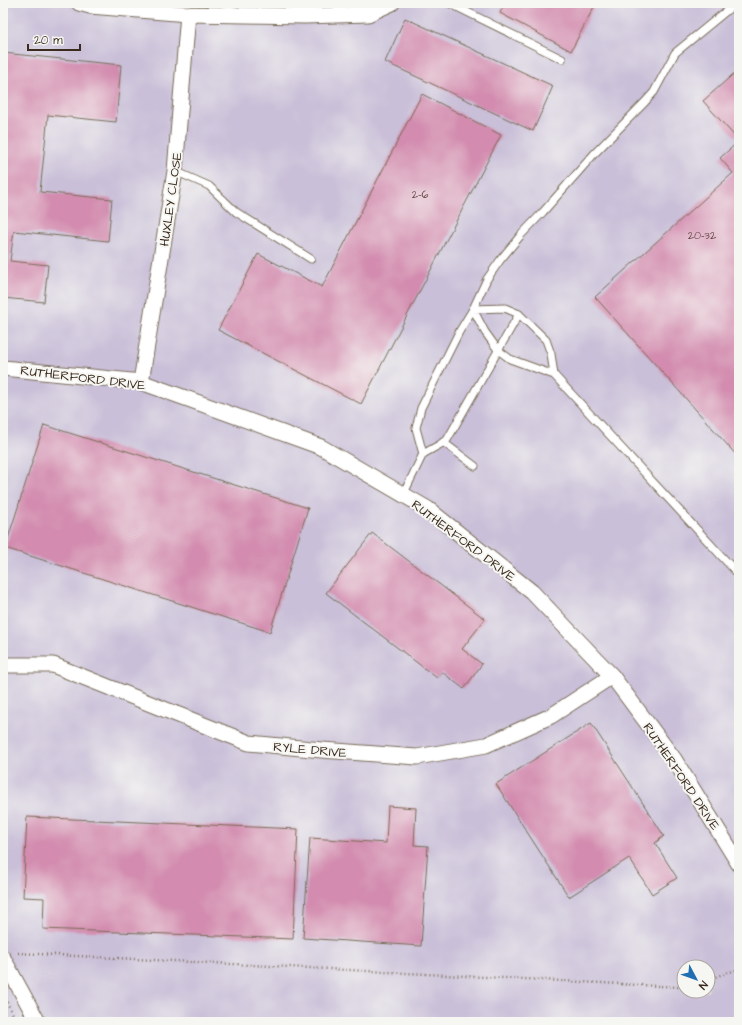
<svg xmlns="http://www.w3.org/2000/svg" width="742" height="1025" font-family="'Architects Daughter',sans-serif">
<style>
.industrial{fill:#c9bfd8;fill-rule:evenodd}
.building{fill:#d38caf}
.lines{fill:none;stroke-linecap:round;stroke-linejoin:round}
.lane-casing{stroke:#786b57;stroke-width:9}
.street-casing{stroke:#786b57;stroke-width:17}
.path{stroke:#786b57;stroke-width:2.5;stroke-dasharray:1 3;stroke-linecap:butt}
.lane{stroke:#fff;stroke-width:7}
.street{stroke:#fff;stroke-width:15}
.labels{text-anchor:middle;stroke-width:4;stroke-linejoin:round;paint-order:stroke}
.number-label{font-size:11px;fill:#614242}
.street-label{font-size:13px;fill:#3b2a1e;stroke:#f6f6f2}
</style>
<rect width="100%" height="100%" fill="#f6f6f2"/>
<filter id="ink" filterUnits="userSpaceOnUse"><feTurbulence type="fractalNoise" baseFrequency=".025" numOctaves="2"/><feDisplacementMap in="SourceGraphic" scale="8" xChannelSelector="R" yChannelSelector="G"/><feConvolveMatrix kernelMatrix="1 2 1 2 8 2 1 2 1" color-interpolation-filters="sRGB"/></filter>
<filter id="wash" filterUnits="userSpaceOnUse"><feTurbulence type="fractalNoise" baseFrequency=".012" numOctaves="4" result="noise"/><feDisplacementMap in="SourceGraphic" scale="16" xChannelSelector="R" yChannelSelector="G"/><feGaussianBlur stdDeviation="0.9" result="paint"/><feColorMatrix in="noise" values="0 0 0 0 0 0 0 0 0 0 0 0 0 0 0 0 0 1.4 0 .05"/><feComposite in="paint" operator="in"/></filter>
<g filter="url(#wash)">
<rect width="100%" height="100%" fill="#e9e3c2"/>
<path class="industrial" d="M3 3H739V1022H3ZM684 967H708V991H684Z"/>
<g id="blocks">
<g class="building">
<polygon points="505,3 596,3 571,51 500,13"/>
<polygon points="405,18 553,86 533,131 385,62"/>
<polygon points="3,53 121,65 116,122 48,115 40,192 112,199 108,241 14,231 10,261 48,265 44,302 3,298"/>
<polygon points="739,69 739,458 595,297 733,173 720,158 739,141 703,101"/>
<polygon points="422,94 501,135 361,404 218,330 258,254 322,287"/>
<polygon points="44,425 308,508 270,632 5,548"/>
<polygon points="372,533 485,619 462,649 482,664 464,689 442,672 437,678 326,593"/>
<polygon points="591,723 664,836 655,843 677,878 652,894 629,858 569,897 496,784"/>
<polygon points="388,806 416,808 414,845 428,846 421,946 303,938 310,838 386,843"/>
<polygon points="27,817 298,829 293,939 43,929 44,898 23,897"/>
</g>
</g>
</g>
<g filter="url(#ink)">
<use href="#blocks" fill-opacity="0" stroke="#786b57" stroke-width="1"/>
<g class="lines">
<g class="lane-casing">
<g id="lane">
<polyline points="449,3 562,59"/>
<polyline points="175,171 209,186 236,212 311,259"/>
<polyline points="554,375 551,354 546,340 519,314 505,308 473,309 485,332 498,350 510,359 554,375 739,575"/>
<polyline points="443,442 475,466"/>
<polyline points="423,454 416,428 421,408 459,332 473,309 487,279 501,259 521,235 543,212 594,154 645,102 654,92 675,53 736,3"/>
<polyline points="403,495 423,454 439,445 447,440 519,314"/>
<polyline points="24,1022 34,1016"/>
</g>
</g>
<g class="street-casing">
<g id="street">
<polyline points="79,3 90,6 188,14 305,16 368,14 392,3"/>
<polyline points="3,368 141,382 321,447 428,509 532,592 612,676 674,759 739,864"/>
<polyline points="141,382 175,171 188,14"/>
<polyline points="3,665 53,665 249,743 322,750 417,757 486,745 551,716 612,676"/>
<polyline points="3,958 38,1022"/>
</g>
</g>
<g class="path">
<polyline points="18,953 679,987 684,986"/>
<polyline points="708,979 739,969"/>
<polyline points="3,995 14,1016"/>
</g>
<use href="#lane" class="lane"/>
<use href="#street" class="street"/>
</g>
</g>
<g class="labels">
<g class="number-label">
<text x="420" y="198">2-6</text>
<text x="702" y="239">20-32</text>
</g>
<g class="street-label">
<text transform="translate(170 199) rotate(-82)" y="5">HUXLEY CLOSE</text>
<text transform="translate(83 377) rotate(7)" y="5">RUTHERFORD DRIVE</text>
<text transform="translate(464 540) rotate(37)" y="5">RUTHERFORD DRIVE</text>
<text transform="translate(310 749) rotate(5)" y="5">RYLE DRIVE</text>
<text transform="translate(682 776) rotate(56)" y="5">RUTHERFORD DRIVE</text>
</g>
</g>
<rect width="742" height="1025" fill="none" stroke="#f6f6f2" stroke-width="16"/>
<g transform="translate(696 979) rotate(131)"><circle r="19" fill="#f6f6f2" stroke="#aba49d"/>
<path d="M0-3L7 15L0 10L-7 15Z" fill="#1f6fb2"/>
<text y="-6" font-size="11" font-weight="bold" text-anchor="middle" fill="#3b2a1e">N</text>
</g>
<path d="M28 44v6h52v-6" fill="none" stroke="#3b2a1e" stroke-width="2"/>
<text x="34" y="44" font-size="12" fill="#3b2a1e" stroke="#f6f6f2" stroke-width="3" paint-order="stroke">20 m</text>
</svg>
